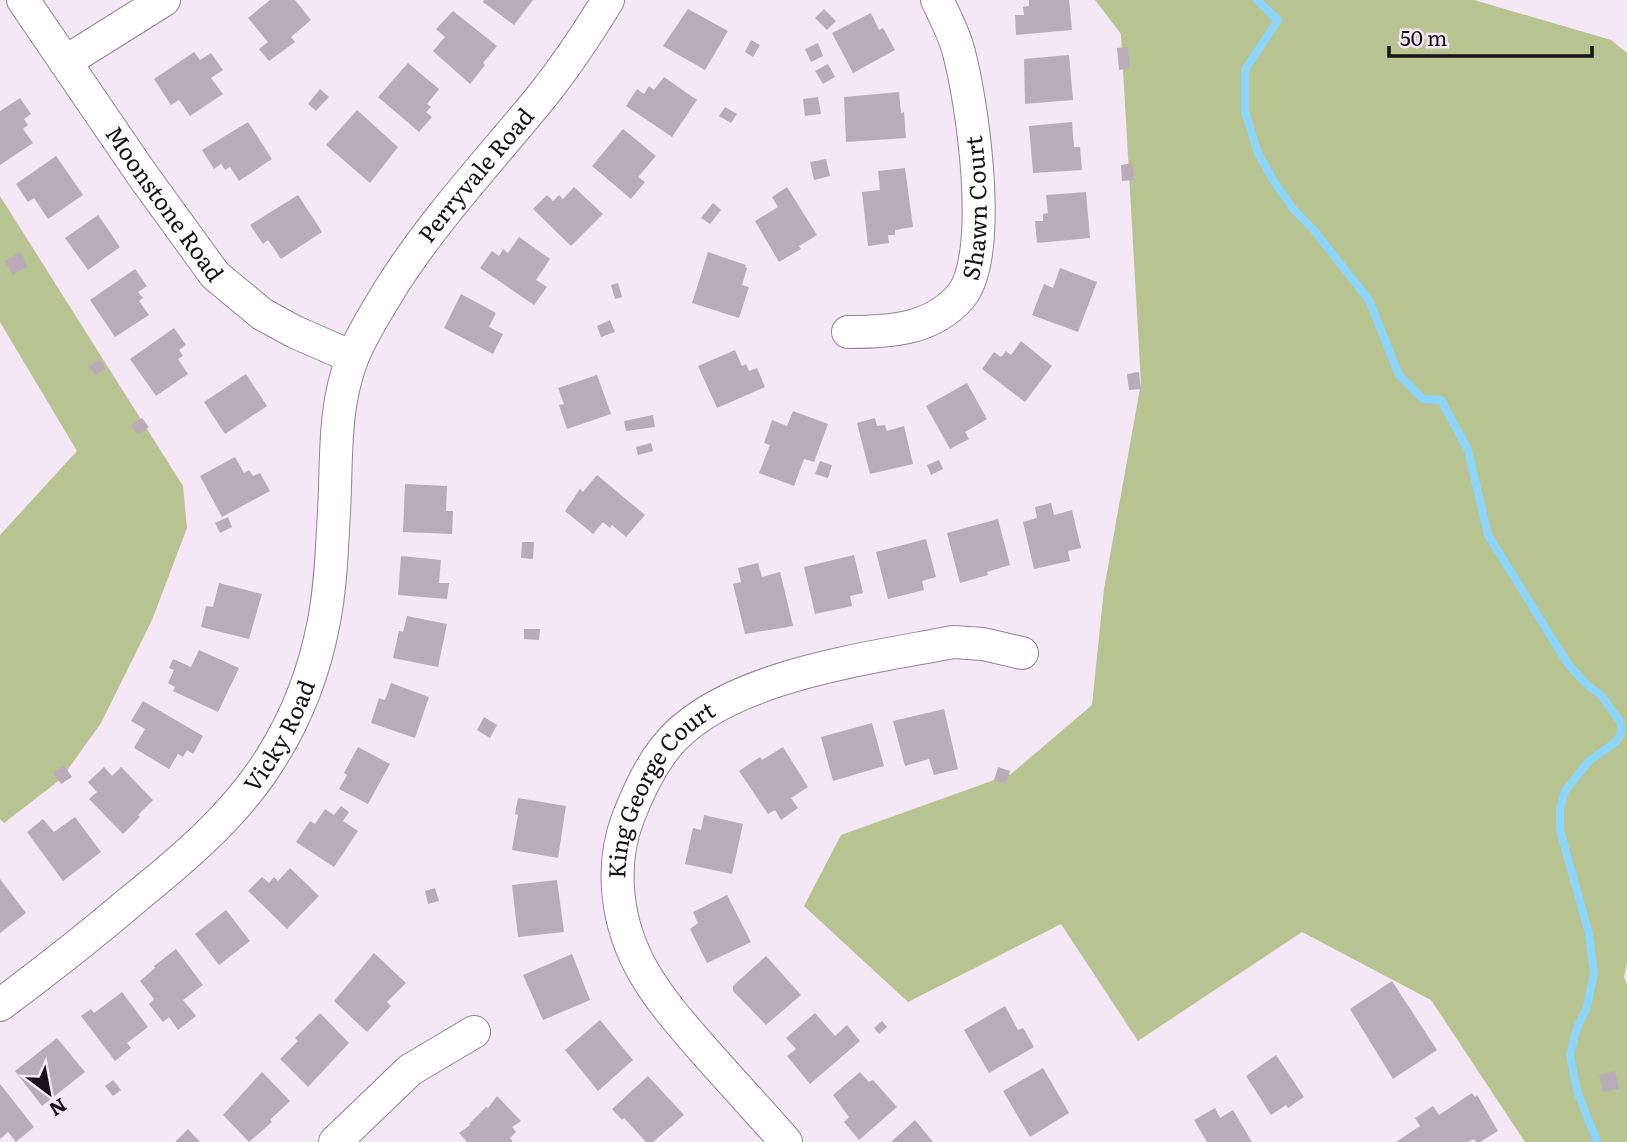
<svg xmlns="http://www.w3.org/2000/svg" width="1627" height="1142" font-family="Literata,serif">
<style>
.green{fill:#b7c390}
.lines{fill:none;stroke-linecap:round;stroke-linejoin:round}
.stream{stroke:#8cd6fe;stroke-width:8}
.building{fill:#b9acba}
.minor-casing{stroke:#908491;stroke-width:34}
.minor{stroke:#fff;stroke-width:32}
.labels{text-anchor:middle;stroke-width:7;stroke-linejoin:round;paint-order:stroke}
.street-label{font-size:23px;fill:#161217;stroke:#f4e7f6}
</style>
<rect width="100%" height="100%" fill="#f4e7f6"/>
<g class="green">
<polygon points="1095,0 1474,0 1611,40 1627,53 1627,962 1624,977 1627,985 1627,1142 1525,1142 1431,1000 1302,932 1138,1041 1061,924 908,1002 804,906 841,835 1011,774 1092,705 1104,589 1141,383 1121,34"/>
<polygon points="0,196 183,486 187,528 152,620 101,723 61,779 4,823 0,819 0,535 77,451 0,322"/>
</g>
<g class="lines">
<polyline class="stream" points="1257,0 1278,20 1245,70 1245,112 1258,153 1273,180 1294,210 1312,228 1369,300 1399,375 1423,399 1441,400 1468,450 1488,535 1568,664 1588,686 1601,695 1621,723 1621,734 1617,741 1589,761 1565,791 1560,808 1560,830 1589,934 1594,973 1587,1007 1577,1028 1570,1055 1577,1091 1597,1142"/>
</g>
<g class="building">
<polygon points="270,0 295,0 311,20 291,37 295,42 269,61 259,49 268,42 248,18"/>
<polygon points="484,0 533,0 514,25 483,2"/>
<polygon points="1029,0 1069,0 1072,30 1016,35 1015,15 1024,15 1023,7 1029,6"/>
<polygon points="688,9 728,31 705,70 663,46"/>
<polygon points="824,9 836,21 827,30 815,18"/>
<polygon points="453,11 497,46 483,63 485,65 470,84 433,51 445,37 436,29"/>
<polygon points="871,13 879,30 883,28 895,50 853,73 832,33"/>
<polygon points="751,40 760,45 753,57 745,52"/>
<polygon points="818,43 823,56 811,62 805,49"/>
<polygon points="1128,47 1130,68 1119,70 1117,48"/>
<polygon points="194,52 200,60 211,53 223,70 211,78 223,94 190,116 179,100 171,105 154,79"/>
<polygon points="1069,55 1073,100 1025,104 1024,59"/>
<polygon points="408,63 439,89 427,104 431,107 426,112 432,117 419,132 378,97"/>
<polygon points="828,64 835,77 823,84 815,71"/>
<polygon points="664,77 697,100 672,137 626,106 637,89 644,94 649,86 654,90"/>
<polygon points="320,89 329,97 316,111 308,104"/>
<polygon points="899,92 901,113 904,112 906,138 846,142 844,97"/>
<polygon points="818,97 821,114 805,116 803,99"/>
<polygon points="20,98 31,114 24,119 28,125 23,129 33,143 0,165 0,111"/>
<polygon points="725,107 737,114 731,123 719,116"/>
<polygon points="357,110 398,147 370,183 326,145"/>
<polygon points="248,122 272,159 239,181 230,167 225,170 221,164 214,169 202,150"/>
<polygon points="1072,122 1074,147 1080,147 1082,170 1033,173 1029,126"/>
<polygon points="623,129 656,156 638,177 645,182 631,199 592,166"/>
<polygon points="56,156 83,195 48,219 34,198 28,202 16,184"/>
<polygon points="826,159 830,176 814,180 810,162"/>
<polygon points="1132,163 1134,180 1122,181 1121,165"/>
<polygon points="905,168 913,227 895,230 895,235 888,235 889,243 868,246 862,192 880,190 878,171"/>
<polygon points="574,187 603,214 571,246 533,209 547,195 553,201 559,195 563,199"/>
<polygon points="787,187 817,235 799,246 801,249 779,262 755,221 778,207 772,197"/>
<polygon points="1086,192 1090,238 1037,243 1035,221 1043,221 1043,214 1048,213 1046,195"/>
<polygon points="298,195 322,232 281,259 268,240 263,244 250,225"/>
<polygon points="713,203 721,210 710,224 701,218"/>
<polygon points="98,215 120,247 88,270 65,238"/>
<polygon points="519,237 550,259 536,280 547,287 534,305 480,268 492,251 499,256 503,249 508,253"/>
<polygon points="20,252 28,266 13,275 5,261"/>
<polygon points="708,252 746,265 745,267 747,268 742,285 749,287 739,318 692,303"/>
<polygon points="1060,268 1097,282 1078,332 1032,315 1044,284 1053,288"/>
<polygon points="135,269 147,286 138,292 143,298 139,301 149,315 115,337 90,300"/>
<polygon points="618,283 622,297 615,299 611,285"/>
<polygon points="461,294 496,313 489,327 503,334 493,354 444,328"/>
<polygon points="610,320 615,332 601,337 597,326"/>
<polygon points="174,328 186,345 179,350 183,356 178,359 188,374 156,396 130,359"/>
<polygon points="1021,341 1052,366 1025,402 982,369 994,352 1001,357 1006,351 1011,355"/>
<polygon points="735,350 742,366 746,364 749,371 757,368 765,387 717,408 698,366"/>
<polygon points="100,359 106,369 95,375 89,366"/>
<polygon points="1139,372 1141,389 1129,390 1127,374"/>
<polygon points="246,374 267,406 225,434 204,402"/>
<polygon points="597,375 611,414 567,429 559,405 564,404 558,388"/>
<polygon points="967,383 987,419 965,432 969,439 950,449 926,406"/>
<polygon points="793,411 828,424 814,462 804,459 794,486 759,473 770,445 764,443 772,420 787,426"/>
<polygon points="653,415 655,427 626,431 624,421"/>
<polygon points="142,418 149,427 138,435 131,426"/>
<polygon points="875,418 877,426 885,425 887,431 904,426 913,464 870,474 857,423"/>
<polygon points="651,443 653,451 638,455 636,447"/>
<polygon points="235,457 244,473 249,470 253,476 260,473 270,491 222,517 200,476"/>
<polygon points="939,460 943,469 931,475 927,465"/>
<polygon points="820,461 832,465 828,478 815,474"/>
<polygon points="597,475 645,515 626,537 612,525 610,528 603,522 593,534 565,511 580,489 583,492"/>
<polygon points="405,484 447,486 446,511 453,511 452,534 403,532"/>
<polygon points="1051,503 1054,515 1072,510 1081,548 1068,551 1070,561 1034,569 1023,522 1037,518 1035,507"/>
<polygon points="228,517 232,527 220,533 215,523"/>
<polygon points="998,519 1010,565 987,572 988,575 960,583 947,533"/>
<polygon points="926,539 936,577 922,581 924,590 888,599 876,552"/>
<polygon points="522,542 534,542 533,559 521,558"/>
<polygon points="854,555 863,593 850,596 852,606 815,614 804,567"/>
<polygon points="401,556 441,560 439,583 449,583 447,599 398,595"/>
<polygon points="758,563 762,577 780,572 793,626 745,634 733,584 741,582 738,568"/>
<polygon points="219,583 262,594 249,639 201,627 206,606 213,607"/>
<polygon points="407,616 447,624 438,667 393,658 399,631 403,632"/>
<polygon points="524,629 540,629 539,640 524,639"/>
<polygon points="199,650 239,668 218,712 173,691 175,687 168,683 174,670 169,668 173,659 191,667"/>
<polygon points="391,683 429,697 415,738 371,723 379,698 385,700"/>
<polygon points="143,701 203,736 193,754 187,750 183,757 178,754 169,769 134,748 145,729 131,721"/>
<polygon points="944,709 958,769 934,775 929,759 905,766 893,721"/>
<polygon points="484,717 497,725 490,738 477,730"/>
<polygon points="872,723 884,766 833,781 821,737"/>
<polygon points="358,747 390,764 368,804 339,789 347,775 344,773"/>
<polygon points="783,747 808,787 791,798 798,808 781,820 775,810 768,814 739,771 760,757 762,760"/>
<polygon points="64,765 72,777 61,784 53,772"/>
<polygon points="104,767 112,776 121,767 153,800 138,815 140,817 123,834 89,799 97,792 88,782"/>
<polygon points="998,767 1010,771 1006,784 994,780"/>
<polygon points="518,798 566,806 558,858 512,850 518,815 515,814"/>
<polygon points="341,806 349,812 343,821 358,831 334,867 296,842 310,821 315,824 325,809 334,815"/>
<polygon points="704,815 743,824 732,874 685,864 693,828 701,830"/>
<polygon points="75,817 101,852 63,881 27,832 43,819 54,832"/>
<polygon points="290,868 319,896 287,929 248,891 262,877 269,883 274,877 278,881"/>
<polygon points="0,879 26,913 0,933"/>
<polygon points="557,880 564,932 518,937 512,885"/>
<polygon points="435,888 439,901 428,904 425,891"/>
<polygon points="727,895 751,942 707,963 690,929 698,923 693,912"/>
<polygon points="226,910 250,941 219,965 195,934"/>
<polygon points="176,949 203,985 183,1000 196,1016 178,1030 169,1017 163,1022 149,1004 154,999 140,981 155,968 154,966"/>
<polygon points="374,953 406,983 387,1002 391,1006 367,1032 334,1001"/>
<polygon points="572,954 590,1000 543,1020 523,975"/>
<polygon points="766,956 801,995 766,1025 733,991 733,986"/>
<polygon points="1392,981 1437,1050 1393,1079 1350,1009"/>
<polygon points="122,992 148,1027 127,1043 131,1048 115,1061 81,1016 91,1009 94,1013"/>
<polygon points="1005,1006 1018,1030 1023,1028 1034,1047 989,1073 964,1030"/>
<polygon points="320,1013 349,1043 308,1087 280,1059 298,1041 295,1038"/>
<polygon points="815,1013 835,1036 847,1025 860,1041 810,1084 787,1056 796,1049 786,1038"/>
<polygon points="600,1020 633,1060 598,1091 565,1050"/>
<polygon points="882,1021 887,1027 879,1034 874,1028"/>
<polygon points="57,1038 85,1072 42,1106 15,1071"/>
<polygon points="1276,1055 1304,1097 1288,1108 1286,1105 1271,1115 1246,1076"/>
<polygon points="1043,1068 1069,1113 1030,1137 1003,1091"/>
<polygon points="1615,1071 1619,1089 1603,1092 1599,1075"/>
<polygon points="262,1072 290,1101 270,1120 272,1122 249,1142 223,1115"/>
<polygon points="860,1072 869,1082 873,1080 897,1107 859,1140 844,1122 849,1117 833,1095"/>
<polygon points="648,1076 684,1115 653,1142 646,1142 624,1118 622,1120 612,1109"/>
<polygon points="113,1080 121,1090 113,1096 105,1086"/>
<polygon points="0,1084 34,1127 16,1142 8,1132 0,1139"/>
<polygon points="1472,1093 1475,1097 1477,1095 1498,1131 1480,1142 1476,1142 1474,1139 1468,1142 1396,1142 1420,1126 1415,1118 1433,1106 1439,1115"/>
<polygon points="497,1096 521,1121 512,1127 516,1132 510,1138 513,1142 467,1142 459,1133 470,1125 469,1124 486,1107 488,1108"/>
<polygon points="1215,1108 1220,1118 1233,1110 1252,1142 1207,1142 1194,1120"/>
<polygon points="915,1120 933,1142 891,1142"/>
<polygon points="188,1129 200,1142 175,1142"/>
</g>
<g class="lines">
<g class="minor-casing">
<g id="minor">
<path id="s1" d="M23 0 141 173 215 275 262 314 295 332 352 357"/>
<polyline points="65,62 164,0"/>
<path id="s2" d="M848 332C890 332 932 330 961 296 995 255 972 99 958 49 953 32 945 16 937 0"/>
<path id="s3" d="M0 1005C44 972 88 938 130 902 182 860 236 815 271 758 297 717 315 669 324 621 331 585 332 547 334 511 337 459 333 409 352 359 361 335 377 311 390 289 434 219 490 160 542 96 566 66 588 33 608 0"/>
<polyline points="335,1142 410,1070 474,1032"/>
<path id="s4" d="M786 1142C758 1110 729 1079 701 1047 680 1023 659 999 643 971 617 925 609 868 628 818 638 793 648 770 665 748 721 676 867 659 953 642L983 644 1022 653"/>
</g>
</g>
<use href="#minor" class="minor"/>
</g>
<g class="labels">
<g class="street-label">
<text dy="8" stroke="none"><textPath href="#s3" startOffset="1003">Perryvale Road</textPath></text>
<text dy="8" stroke="none"><textPath href="#s1" startOffset="248">Moonstone Road</textPath></text>
<text dy="8" stroke="none"><textPath href="#s2" startOffset="214">Shawn Court</textPath></text>
<text dy="8" stroke="none"><textPath href="#s3" startOffset="392">Vicky Road</textPath></text>
<text dy="8" stroke="none"><textPath href="#s4" startOffset="422">King George Court</textPath></text>
</g>
</g>
<g transform="translate(49 1093) rotate(148)" stroke="#f4e7f6" stroke-width="5" paint-order="stroke">
<path d="M0-5L12 26L0 18L-12 26Z" fill="#161217"/>
<text y="-10" font-size="19" font-weight="bold" text-anchor="middle" fill="#161217">N</text>
</g>
<path d="M1389 46v10h203v-10" fill="none" stroke="#161217" stroke-width="3.5"/>
<text x="1400" y="46" font-size="21" fill="#161217" stroke="#f4e7f6" stroke-width="5" paint-order="stroke">50 m</text>
</svg>
